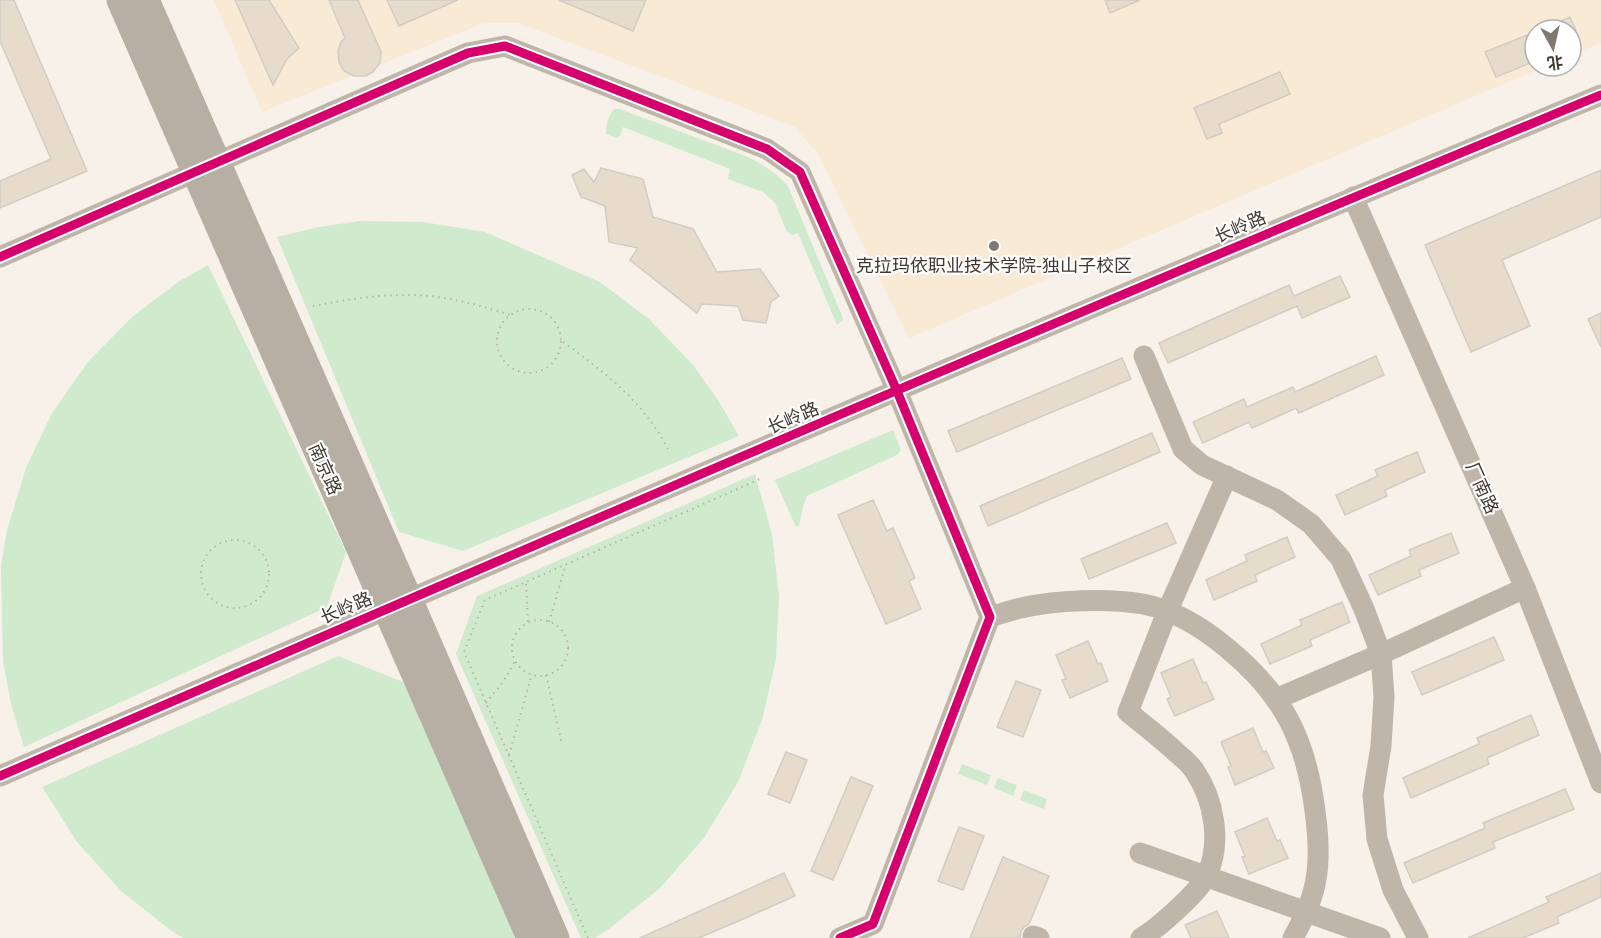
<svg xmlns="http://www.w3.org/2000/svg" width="1601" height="938" font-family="'Open Sans','Noto Sans SC',sans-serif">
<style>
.built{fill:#f9ead6}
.green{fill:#cfeacd}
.building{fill:#e7dccc;stroke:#d1ccc4;stroke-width:1.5}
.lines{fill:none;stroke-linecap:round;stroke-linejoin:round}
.path{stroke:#bab2a9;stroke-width:2;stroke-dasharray:1.5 4.5;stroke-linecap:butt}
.minor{stroke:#bfb6a9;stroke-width:21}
.major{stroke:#b7afa3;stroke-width:27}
.cycleway-casing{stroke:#fff;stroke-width:13}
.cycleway{stroke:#d6006c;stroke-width:9}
.poi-dot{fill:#807971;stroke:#fff;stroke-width:2}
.labels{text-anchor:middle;stroke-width:4.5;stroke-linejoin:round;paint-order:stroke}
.street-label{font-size:18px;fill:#403930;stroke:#fff}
.poi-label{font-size:18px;fill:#403930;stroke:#fff}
</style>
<rect width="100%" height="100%" fill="#f7f1ea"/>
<polygon class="built" points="214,0 1601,0 1601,43 1571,55 1571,30 1535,30 1535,66 1546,66 909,338 818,154 795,127 518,23 484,23 262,112"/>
<g class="green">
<path d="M614 109H620L743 155C761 163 775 172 788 186L842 316 843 320 837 325 798 233 792 235 787 232 775 203 763 192 728 179 730 169 623 127 620 136 616 138 606 134C606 124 608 116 614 109Z"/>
<polygon points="360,221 423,222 485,232 600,282 649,319 693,365 718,400 739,436 463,551 399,532 277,237 319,227"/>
<polygon points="208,265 346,552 327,607 24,747 11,704 3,661 1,566 7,530 26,468 52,413 88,362 132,317 178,282"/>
<polygon points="893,430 901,450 897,455 807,496 803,507 799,526 796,527 775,480"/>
<polygon points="755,474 772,534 779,596 776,659 762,720 738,782 704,838 660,888 609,929 595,938 581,938 456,654 477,596"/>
<polygon points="338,656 403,682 524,938 183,938 173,932 121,891 77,842 42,787"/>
<polygon points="962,764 991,775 987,785 958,774"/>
<polygon points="998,778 1017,785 1013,796 994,788"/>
<polygon points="1024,790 1047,799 1044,809 1020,800"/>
</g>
<g class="building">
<polygon points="0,0 14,0 87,171 0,208 0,181 51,159 0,41"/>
<polygon points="235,0 269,0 299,48 287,59 273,85"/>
<polygon points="329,0 358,0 381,52 380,63 373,72 366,76 354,76 344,71 339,62 338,51 341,42 345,38"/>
<polygon points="387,0 458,0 399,26"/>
<polygon points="559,0 646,0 633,31"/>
<polygon points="1105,0 1140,0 1110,13"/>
<polygon points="1570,17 1576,30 1539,30"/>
<polygon points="1535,32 1535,61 1496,77 1485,52"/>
<polygon points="1280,72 1290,94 1219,124 1222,133 1207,139 1194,108"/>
<polygon points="601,168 643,179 653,217 693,229 717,272 760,269 779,296 771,302 766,323 743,320 738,306 702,304 697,313 630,260 638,248 609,242 605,206 581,197 572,175 584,169 594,182"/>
<polygon points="1601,170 1601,217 1502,260 1530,326 1471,352 1425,245"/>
<polygon points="1340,276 1350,297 1302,318 1297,306 1168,363 1159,343 1289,285 1294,296"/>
<polygon points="1601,313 1601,347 1588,319"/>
<polygon points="1376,356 1384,375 1299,413 1296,408 1252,428 1249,422 1203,443 1193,422 1244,399 1247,407 1293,387 1295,392"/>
<polygon points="1122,358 1131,379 957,452 948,431"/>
<polygon points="1152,433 1160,452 988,526 980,506"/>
<polygon points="1417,452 1425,472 1385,490 1387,496 1345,515 1336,495 1378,476 1375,470"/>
<polygon points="873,500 887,531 893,528 915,578 909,581 921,609 886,624 838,515"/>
<polygon points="1167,523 1176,543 1089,579 1081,559"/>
<polygon points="1451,533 1459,553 1419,570 1421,576 1378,595 1369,575 1411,556 1409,550"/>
<polygon points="1287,537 1295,557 1255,575 1257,581 1214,600 1206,580 1247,561 1245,555"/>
<polygon points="1342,602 1350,622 1310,640 1312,646 1270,664 1261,644 1302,625 1300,620"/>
<polygon points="1494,637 1504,660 1422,695 1412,672"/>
<polygon points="1088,641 1098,664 1101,663 1108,681 1070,698 1062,680 1066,679 1056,655"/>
<polygon points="1193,659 1203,683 1206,682 1214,699 1175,716 1167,699 1171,697 1161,673"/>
<polygon points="1016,681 1041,690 1023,737 997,727"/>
<polygon points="1531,715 1539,735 1487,758 1489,764 1411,798 1403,778 1479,744 1477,738"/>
<polygon points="1253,728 1263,752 1266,751 1274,768 1235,785 1228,767 1231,766 1221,742"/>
<polygon points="786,752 807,760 790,803 768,794"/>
<polygon points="851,777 873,786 833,880 811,871"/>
<polygon points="1565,789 1574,809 1493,842 1495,848 1413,883 1404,863 1485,828 1483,823"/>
<polygon points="1267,818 1277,841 1280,840 1288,858 1249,874 1242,857 1245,856 1235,832"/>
<polygon points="959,827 984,836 963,890 938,881"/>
<polygon points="1003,857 1049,876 1029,924 1024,927 1021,931 1020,938 970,938"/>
<polygon points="784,873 795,896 750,916 699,938 640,938"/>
<polygon points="1601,873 1601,897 1557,917 1559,923 1523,938 1468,938 1549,902 1546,897"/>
<polygon points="1217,911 1229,938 1191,938 1185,925"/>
</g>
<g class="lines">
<g class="path">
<path d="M313 306C346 300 378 294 410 295 444 295 479 305 510 315"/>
<circle cx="529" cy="341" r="32"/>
<path d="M563 342C606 373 646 404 670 453"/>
<circle cx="235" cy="574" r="34"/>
<polyline points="526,584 528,623"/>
<circle cx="540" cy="648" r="28"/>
<polyline points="549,622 565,567"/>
<polyline points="546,675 562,744"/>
<polyline points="486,703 503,682 515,661"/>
<polyline points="509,755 532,674"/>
<polyline points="588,938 464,652 485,600 760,479"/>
</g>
<g class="minor">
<polyline points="1353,197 1525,588 1601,783"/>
<polyline points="0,257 468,53 505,46 767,149 800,172 897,391 990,617 873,924 840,938"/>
<polyline points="1144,356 1183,449 1202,465 1277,500 1311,524 1341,559 1364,609 1381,654 1384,697 1381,746 1373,795 1377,839 1393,890 1418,938"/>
<path d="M990 617C1000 614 1010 610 1021 608 1056 600 1107 598 1143 604 1174 610 1203 628 1227 648 1283 694 1306 739 1315 811 1318 833 1320 857 1316 879 1313 900 1303 920 1293 938"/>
<polyline points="1276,699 1381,654 1525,588"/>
<path d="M0 776C532 546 1065 316 1601 95"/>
<polyline points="1140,853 1380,938"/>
<polyline points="1033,936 1039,938"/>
<path d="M1141 938C1156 930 1200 891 1207 875 1222 842 1214 799 1194 770 1189 763 1183 758 1177 753 1161 738 1144 725 1128 712L1167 612 1227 476"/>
</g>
<g class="major">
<polyline points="120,0 530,938"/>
<polyline points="146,0 409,599 556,938"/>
</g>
<g class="cycleway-casing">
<g id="cycleway">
<polyline points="0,257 468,53 505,46 767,149 800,172 897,391 990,617 873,924 840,938"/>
<path d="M0 776C532 546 1065 316 1601 95"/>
</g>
</g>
<use href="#cycleway" class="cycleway"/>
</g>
<circle class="poi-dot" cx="994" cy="246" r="6"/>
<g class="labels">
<g class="street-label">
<text transform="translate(1240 227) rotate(-23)" y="6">长岭路</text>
<text transform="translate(793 418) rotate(-23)" y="6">长岭路</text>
<text transform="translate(325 469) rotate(66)" y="6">南京路</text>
<text transform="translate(1482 488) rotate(66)" y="6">厂南路</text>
<text transform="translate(346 608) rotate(-23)" y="6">长岭路</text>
</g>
<g class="poi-label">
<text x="994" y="272">克拉玛依职业技术学院-独山子校区</text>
</g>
</g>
<g transform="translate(1553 48) rotate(172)"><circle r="28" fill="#ffffff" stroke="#b3b0ac" stroke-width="1.5"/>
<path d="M0-4.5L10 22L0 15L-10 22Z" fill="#807971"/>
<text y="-9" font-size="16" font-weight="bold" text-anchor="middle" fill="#403930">北</text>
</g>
</svg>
